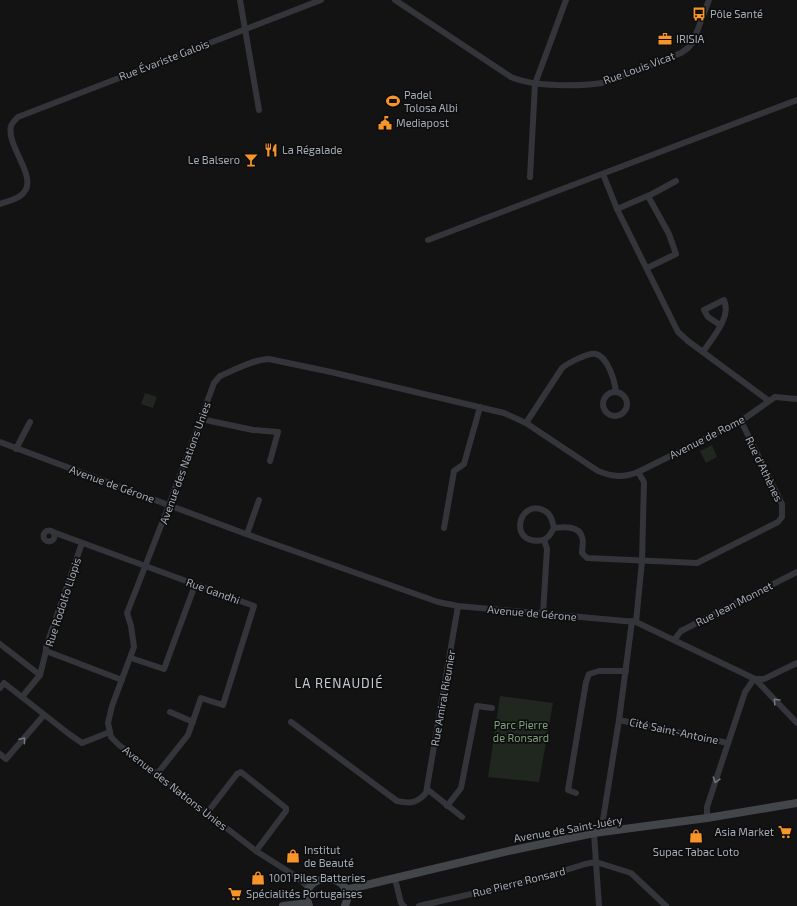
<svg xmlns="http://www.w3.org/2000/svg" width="797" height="906" font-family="'Exo 2',sans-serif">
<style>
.green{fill:#1f271f}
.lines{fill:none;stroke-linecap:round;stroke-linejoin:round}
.street{stroke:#34353a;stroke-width:6}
.secondary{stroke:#42454a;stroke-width:8}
.oneway{stroke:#72767e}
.labels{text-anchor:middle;stroke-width:3.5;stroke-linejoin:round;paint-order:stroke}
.poi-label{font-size:11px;fill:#a4acb5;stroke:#0e0e0f;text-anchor:start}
.street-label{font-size:11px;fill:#a4acb5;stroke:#0e0e0f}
.park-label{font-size:11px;fill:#7da17a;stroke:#0e0e0f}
.quarter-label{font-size:13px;letter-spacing:1px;fill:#c5cad1;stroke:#0e0e0f}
</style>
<rect width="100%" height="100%" fill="#131314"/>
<g class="green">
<polygon points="145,393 157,397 153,408 141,404"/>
<polygon points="712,445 717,457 706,463 700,451"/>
<polygon points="500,696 553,703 539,782 488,777"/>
</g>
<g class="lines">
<g class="street">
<polyline points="240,0 259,110"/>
<path d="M395 0 511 77C534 87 582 87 607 82L681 53 688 48 693 42 709 0"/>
<polyline points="603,174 617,209 678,332 688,341 769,401"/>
<polyline points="530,177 535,84 566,0"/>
<path d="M0 204C8 201 20 199 25 191 36 175 6 145 11 126 12 123 16 119 18 117L321 0"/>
<polyline points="617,209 652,194 676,181"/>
<polyline points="428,240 797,100"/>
<polyline points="647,268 676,254 669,234 648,196"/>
<path d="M703 352C712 338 732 317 724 300L704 310 708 317 720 325"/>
<circle cx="615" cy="404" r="12"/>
<polyline points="201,419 253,430 278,432 270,461"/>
<path d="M526 423 562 368C568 363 589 352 596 354 608 357 615 382 616 392"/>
<polyline points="0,442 246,534 438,602 458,606 636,622 755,679 797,723"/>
<polyline points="16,449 30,422"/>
<polyline points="444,528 454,471 464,464 480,407"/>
<circle cx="49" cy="536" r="5.5"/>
<polyline points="53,532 254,606 223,705 201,698 188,735 157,774"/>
<polyline points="247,534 259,500"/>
<path d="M544 540C507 547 518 499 543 510 551 513 552 520 554 528"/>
<polyline points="82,543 46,647 46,651 122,680"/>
<path d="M543 614 547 549 544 540 549 536 554 528C563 527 579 525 582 537 584 541 582 548 582 553L587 558 697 563 778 522 782 517V504L741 421"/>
<polyline points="636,622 642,561 644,482 638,472"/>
<polyline points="674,640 681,631 797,572"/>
<polyline points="0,644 40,675"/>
<polyline points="131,658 164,669 195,585"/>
<polyline points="755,679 764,679 797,663"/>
<polyline points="0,688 4,683 69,734 82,743 110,732"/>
<polyline points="22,697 40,675 46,651"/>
<polyline points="170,712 193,722"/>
<polyline points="619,720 728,743"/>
<path d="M291 722 397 801C411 804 417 803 426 793L458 606"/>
<polyline points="0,754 6,759 44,715"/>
<polyline points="427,789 462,817"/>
<polyline points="576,793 568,790 586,682 589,674 599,671 626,671"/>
<polyline points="447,806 461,788 477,706 492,708"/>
<polyline points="207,813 237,774 241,772 286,808 286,811 256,851"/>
<polyline points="707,818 707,807 745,692 754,679"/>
<polyline points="601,832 619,720 632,621"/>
<polyline points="594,833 599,906"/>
<polyline points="395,879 401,903 404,906"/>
<path d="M309 888 297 877 256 851 119 745 111 737 108 723 112 706 134 647 131 626 127 613 169 505 214 383 220 376C234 370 255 359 269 359L331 372 504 413 526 423 598 471C613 477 623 478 638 472L741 421 775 397 797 399"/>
<polyline points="419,906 541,878 585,864 596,862 631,873 666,906"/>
</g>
<g class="secondary">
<polyline points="345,890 513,850 594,833 707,818 797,803"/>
<polyline points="283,906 308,903"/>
<path d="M309 906C294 870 360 870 345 906"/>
</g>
</g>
<defs><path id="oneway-chevron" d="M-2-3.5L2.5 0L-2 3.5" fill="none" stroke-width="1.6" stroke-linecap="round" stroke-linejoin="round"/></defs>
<g class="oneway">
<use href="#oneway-chevron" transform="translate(776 701) rotate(-134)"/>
<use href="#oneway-chevron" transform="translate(23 740) rotate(-50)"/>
<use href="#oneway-chevron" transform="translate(716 780) rotate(108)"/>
</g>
<defs>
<g id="bus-bare" transform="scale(1.08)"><path d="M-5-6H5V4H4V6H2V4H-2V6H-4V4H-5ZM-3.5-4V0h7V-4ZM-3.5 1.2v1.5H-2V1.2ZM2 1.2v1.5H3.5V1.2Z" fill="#f89528" stroke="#0e0e0f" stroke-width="2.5" paint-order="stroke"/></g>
<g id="office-bare" transform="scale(1.08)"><path d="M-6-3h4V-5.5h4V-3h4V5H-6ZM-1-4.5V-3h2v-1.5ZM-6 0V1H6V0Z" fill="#f89528" stroke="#0e0e0f" stroke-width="2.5" paint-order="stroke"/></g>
<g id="stadium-bare" transform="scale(1.08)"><path d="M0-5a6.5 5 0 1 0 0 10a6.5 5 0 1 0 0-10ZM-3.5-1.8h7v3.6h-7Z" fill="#f89528" stroke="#0e0e0f" stroke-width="2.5" paint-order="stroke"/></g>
<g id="civic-bare" transform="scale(1.08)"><path d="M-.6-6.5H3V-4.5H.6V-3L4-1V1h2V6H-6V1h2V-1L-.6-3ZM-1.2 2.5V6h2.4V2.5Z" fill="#f89528" stroke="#0e0e0f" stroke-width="2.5" paint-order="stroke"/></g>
<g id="restaurant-bare" transform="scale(1.08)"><path d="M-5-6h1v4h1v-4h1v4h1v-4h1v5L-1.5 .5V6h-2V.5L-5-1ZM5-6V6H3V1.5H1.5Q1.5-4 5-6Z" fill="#f89528" stroke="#0e0e0f" stroke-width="2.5" paint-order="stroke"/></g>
<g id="bar-bare" transform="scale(1.08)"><path d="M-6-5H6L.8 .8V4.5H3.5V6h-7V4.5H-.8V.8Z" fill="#f89528" stroke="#0e0e0f" stroke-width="2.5" paint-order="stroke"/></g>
<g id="supermarket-bare" transform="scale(1.08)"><path d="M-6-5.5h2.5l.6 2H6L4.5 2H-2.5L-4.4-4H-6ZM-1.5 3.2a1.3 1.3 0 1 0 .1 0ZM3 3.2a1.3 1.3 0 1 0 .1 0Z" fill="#f89528" stroke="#0e0e0f" stroke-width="2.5" paint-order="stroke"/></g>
<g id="shop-bare" transform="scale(1.08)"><path d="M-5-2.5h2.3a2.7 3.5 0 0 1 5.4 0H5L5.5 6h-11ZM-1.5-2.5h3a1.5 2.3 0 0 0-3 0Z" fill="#f89528" stroke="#0e0e0f" stroke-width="2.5" paint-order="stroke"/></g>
</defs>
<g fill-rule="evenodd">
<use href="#bus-bare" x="699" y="14"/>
<use href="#office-bare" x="665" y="39"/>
<use href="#stadium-bare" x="393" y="101"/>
<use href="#civic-bare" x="385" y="123"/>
<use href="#restaurant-bare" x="271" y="150"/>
<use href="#bar-bare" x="251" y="160"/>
<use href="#supermarket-bare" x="785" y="832"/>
<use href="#shop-bare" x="696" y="836"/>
<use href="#shop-bare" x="293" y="856"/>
<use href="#shop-bare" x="258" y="878"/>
<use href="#supermarket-bare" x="235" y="894"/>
</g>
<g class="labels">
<g class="poi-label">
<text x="710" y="18">Pôle Santé</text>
<text x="676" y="43">IRISIA</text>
<text x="404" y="99">Padel<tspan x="404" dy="13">Tolosa Albi</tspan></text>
<text x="396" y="127">Mediapost</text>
<text x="282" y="154">La Régalade</text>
<text x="240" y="164" text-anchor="end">Le Balsero</text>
<text x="774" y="836" text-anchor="end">Asia Market</text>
<text x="304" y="854">Institut<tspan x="304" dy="13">de Beauté</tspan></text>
<text x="696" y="856" text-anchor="middle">Supac Tabac Loto</text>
<text x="269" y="882">1001 Piles Batteries</text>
<text x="246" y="898">Spécialités Portugaises</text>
</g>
<g class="street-label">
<text transform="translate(164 60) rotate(-21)" y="4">Rue Évariste Galois</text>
<text transform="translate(639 68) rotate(-20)" y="4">Rue Louis Vicat</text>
<text transform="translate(707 437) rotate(-27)" y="4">Avenue de Rome</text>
<text transform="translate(185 463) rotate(-70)" y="4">Avenue des Nations Unies</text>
<text transform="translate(764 469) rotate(64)" y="4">Rue d'Athènes</text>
<text transform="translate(112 484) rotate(20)" y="4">Avenue de Gérone</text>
<text transform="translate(213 591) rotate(20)" y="4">Rue Gandhi</text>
<text transform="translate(63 602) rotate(-72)" y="4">Rue Rodolfo Llopis</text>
<text transform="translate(734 604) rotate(-27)" y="4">Rue Jean Monnet</text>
<text transform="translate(532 613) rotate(5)" y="4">Avenue de Gérone</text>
<text transform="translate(443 698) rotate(-80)" y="4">Rue Amiral Rieunier</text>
<text transform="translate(674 731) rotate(12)" y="4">Cité Saint-Antoine</text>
<text transform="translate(175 788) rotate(38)" y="4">Avenue des Nations Unies</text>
<text transform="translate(568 829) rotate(-10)" y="4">Avenue de Saint-Juéry</text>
<text transform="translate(519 882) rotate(-14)" y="4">Rue Pierre Ronsard</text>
</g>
<g class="park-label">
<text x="521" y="729">Parc Pierre<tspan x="521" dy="13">de Ronsard</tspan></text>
</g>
<g class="quarter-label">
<text x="339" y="688">LA RENAUDIÉ</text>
</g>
</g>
</svg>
